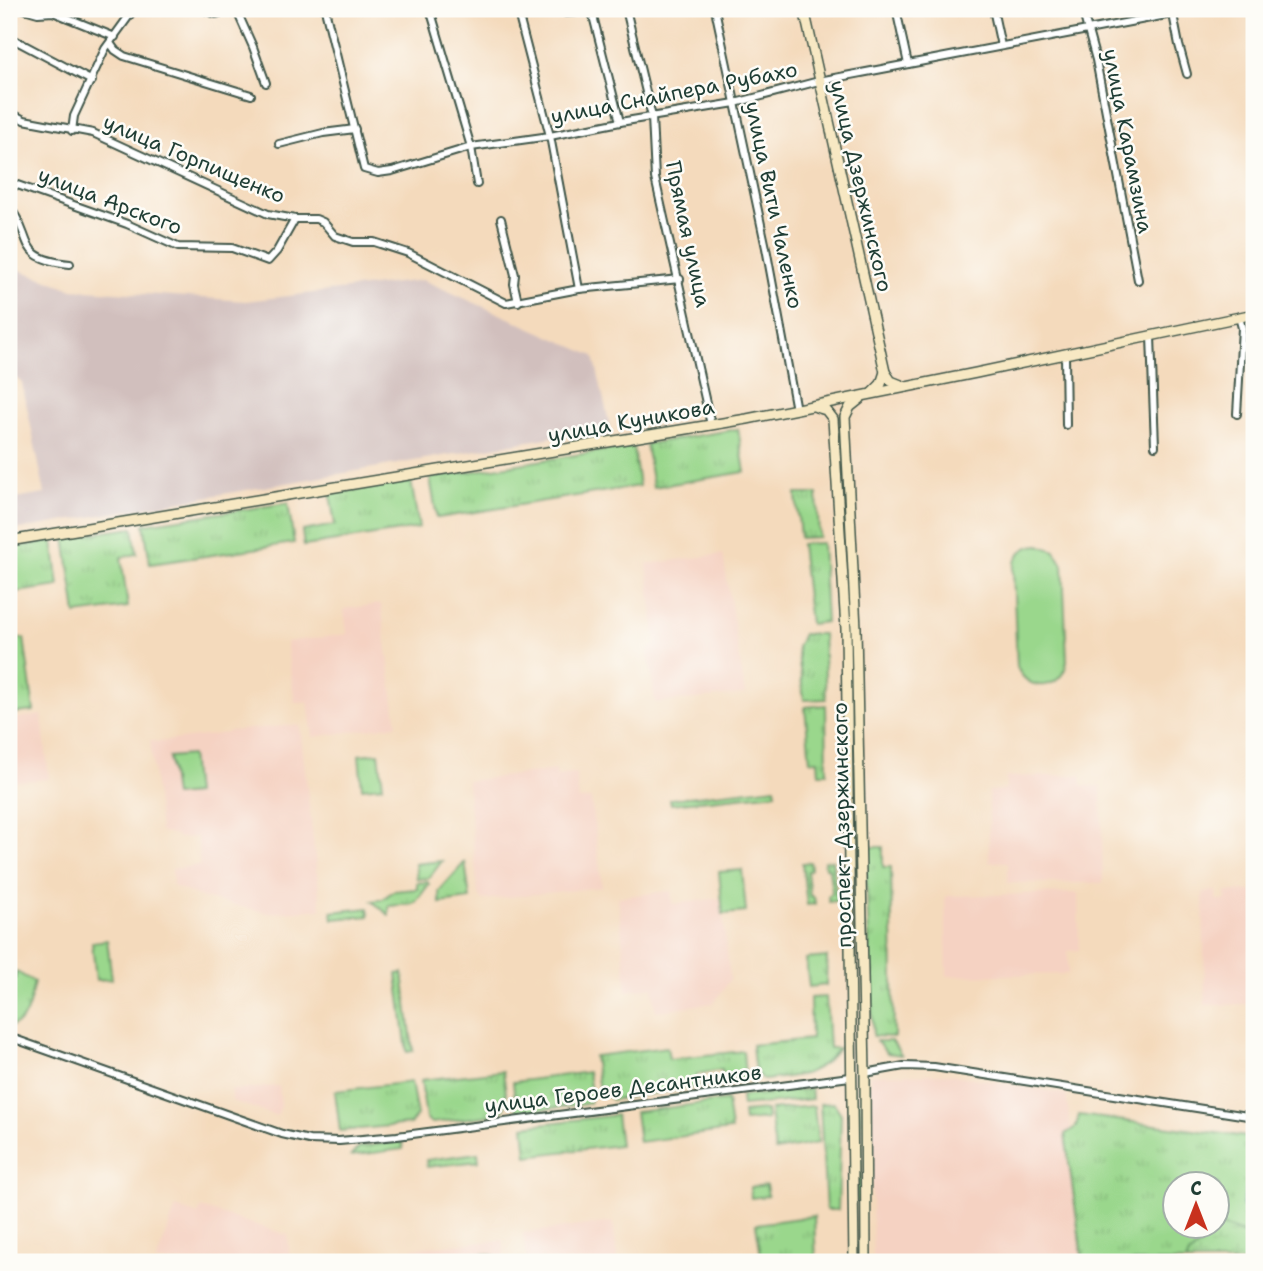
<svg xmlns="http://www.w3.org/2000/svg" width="1263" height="1271" font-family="'Shantell Sans',sans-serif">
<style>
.built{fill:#f5d2c2}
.industrial{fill:#d1bfbd}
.grass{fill:url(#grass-tufts);stroke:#5c8a60;stroke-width:2;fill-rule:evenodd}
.wetland{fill:url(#wetland-marsh);stroke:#5c8a60;stroke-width:2}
.pitch{fill:#9ad78c;stroke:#5c8a60;stroke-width:2}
.water{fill:url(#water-waves);stroke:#387482;stroke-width:2}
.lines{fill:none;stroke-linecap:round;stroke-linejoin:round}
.street-casing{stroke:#3f5548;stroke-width:10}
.secondary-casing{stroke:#3f5548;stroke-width:12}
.street{stroke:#fff;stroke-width:6}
.secondary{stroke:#f7e8c3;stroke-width:9}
.labels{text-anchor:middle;stroke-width:5;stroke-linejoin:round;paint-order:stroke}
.street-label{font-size:21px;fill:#1f3d34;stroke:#fdfcf7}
</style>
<defs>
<pattern id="grass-tufts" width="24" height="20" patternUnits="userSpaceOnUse" patternTransform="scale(1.75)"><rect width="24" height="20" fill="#9ad78c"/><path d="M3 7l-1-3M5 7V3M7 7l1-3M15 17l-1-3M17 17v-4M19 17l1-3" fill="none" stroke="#84b979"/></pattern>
<pattern id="wetland-marsh" width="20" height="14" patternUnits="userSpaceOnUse" patternTransform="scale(1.75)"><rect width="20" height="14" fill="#9ad78c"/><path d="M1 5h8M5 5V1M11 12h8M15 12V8" fill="none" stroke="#84b979"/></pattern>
<pattern id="water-waves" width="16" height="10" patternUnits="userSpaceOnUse" patternTransform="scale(1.75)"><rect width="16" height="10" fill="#51abcf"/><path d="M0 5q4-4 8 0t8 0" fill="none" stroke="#438ca9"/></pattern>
</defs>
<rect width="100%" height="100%" fill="#fdfcf7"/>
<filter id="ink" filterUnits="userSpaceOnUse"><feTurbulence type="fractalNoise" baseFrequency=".0143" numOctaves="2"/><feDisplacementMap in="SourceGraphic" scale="14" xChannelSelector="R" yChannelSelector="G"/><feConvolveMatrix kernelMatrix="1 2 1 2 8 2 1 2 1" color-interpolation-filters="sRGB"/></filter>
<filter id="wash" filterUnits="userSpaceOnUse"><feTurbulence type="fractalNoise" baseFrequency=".00686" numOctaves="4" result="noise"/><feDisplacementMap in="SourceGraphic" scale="28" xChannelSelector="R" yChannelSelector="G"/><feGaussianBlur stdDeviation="1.57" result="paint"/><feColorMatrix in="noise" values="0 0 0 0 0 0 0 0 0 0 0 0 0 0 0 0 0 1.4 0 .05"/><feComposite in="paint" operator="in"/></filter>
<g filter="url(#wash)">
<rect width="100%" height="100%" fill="#f4dabc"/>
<g class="built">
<polygon points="723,554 745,694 655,703 648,650 656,644 647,564"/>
<polygon points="381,604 397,725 313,737 308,702 295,703 286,642 347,634 344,609"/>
<polygon points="42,715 49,779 9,782 9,719"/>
<polygon points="295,725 300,726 321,909 269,913 203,898 173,886 172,869 200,865 197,837 179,838 175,835 160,832 150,740 158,742 227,733 229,731"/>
<polygon points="556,770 557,776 576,773 579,800 591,799 602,887 483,900 478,894 467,781"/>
<polygon points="1081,775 1082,786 1101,786 1103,883 1008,883 1008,862 989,862 989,791 1006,790 1006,777"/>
<polygon points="671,891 673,904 721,898 730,979 714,1003 656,1011 653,987 627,991 618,897"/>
<polygon points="1216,891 1216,900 1226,900 1226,892 1254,891 1254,1004 1205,1005 1203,892"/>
<polygon points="1078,893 1079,950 1068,951 1068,974 947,976 945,896"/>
<polygon points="949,1074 1066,1094 1090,1262 873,1262 870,1075"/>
<polygon points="279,1086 281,1106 277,1116 232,1101 231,1090"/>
<polygon points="176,1207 198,1215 201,1208 288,1235 290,1262 156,1262"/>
<polygon points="613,1222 618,1262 527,1262 523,1233"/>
<polygon points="503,1240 505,1262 360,1262 371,1258 413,1255 413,1248"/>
</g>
<polygon class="industrial" points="9,266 72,289 246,301 423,280 594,356 610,427 9,531 9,500 45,494 22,383 13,376 9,350"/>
<g class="grass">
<polygon points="738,429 745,472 653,487 646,444"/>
<polygon points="633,446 639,486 437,518 430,478"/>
<polygon points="411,481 419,528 304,546 302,531 335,525 330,494"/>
<polygon points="796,494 817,494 819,537 800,538"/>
<polygon points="288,503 294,543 150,564 144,524"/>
<polygon points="133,528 137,554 121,557 128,607 76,614 65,537"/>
<polygon points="53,541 59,586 9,593 9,548"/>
<polygon points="822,543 826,622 810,624 801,544"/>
<polygon points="803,634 823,634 826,699 804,700 797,647"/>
<polygon points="24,638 34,711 9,714 9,640"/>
<polygon points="826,705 827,773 819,773 818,760 810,761 805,707"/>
<polygon points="775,787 776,793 671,804 670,799"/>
<polygon points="865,847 883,847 883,867 891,867 894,1037 873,1036"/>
<polygon points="832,860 837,901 829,902 828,896 832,893 829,869 825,867 824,861"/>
<polygon points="442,861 429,878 417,879 415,864"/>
<polygon points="465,862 470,899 440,903 439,891"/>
<polygon points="810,862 811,869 807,872 810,896 814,897 815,904 807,905 802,863"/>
<polygon points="427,882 429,884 414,904 389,906 389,915 372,901 383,899 393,891 417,889 417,883"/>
<polygon points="368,908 369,916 333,919 332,912"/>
<polygon points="827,957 826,985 809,987 806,959"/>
<path d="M15 971 34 982C30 999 29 1023 9 1027V979L16 978Z"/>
<polygon points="403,973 413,1051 407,1052 397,974"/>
<path d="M826 997 829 1048H839C814 1078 800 1075 764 1080 752 1073 754 1058 752 1045L811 1039 810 998Z"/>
<polygon points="876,1041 892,1041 901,1055 887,1053"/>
<polygon points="667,1047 669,1059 743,1051 745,1076 743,1080 725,1082 722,1070 697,1074 698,1087 612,1100 599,1091 594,1056"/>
<path d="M503 1071C504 1084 511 1105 500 1114L432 1123 426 1119 421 1080Z"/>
<polygon points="588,1072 591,1093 589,1103 586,1104 521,1112 516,1109 513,1082"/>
<polygon points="411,1082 417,1115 410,1124 340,1131 335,1091"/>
<polygon points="811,1089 812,1099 742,1106 741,1096"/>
<polygon points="727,1100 731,1130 639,1142 635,1112"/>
<polygon points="855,1102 860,1102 861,1201 856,1201"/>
<polygon points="834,1103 841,1114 838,1210 826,1210 820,1104"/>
<polygon points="814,1106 818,1143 775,1151 770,1110"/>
<polygon points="766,1110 767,1119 744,1121 743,1112"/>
<polygon points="616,1115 620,1145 527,1156 524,1126"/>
<path d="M1079 1115 1254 1138V1262H1083L1065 1134 1076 1127ZM1176 1184H1218V1226H1176Z"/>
<polygon points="402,1141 403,1149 351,1156 359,1147"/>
<polygon points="478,1153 479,1161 427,1167 426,1160"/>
<polygon points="766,1185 768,1196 751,1198 750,1187"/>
<polygon points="814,1216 816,1262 762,1262 756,1224"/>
</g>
<polygon class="wetland" points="1222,1226 1254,1237 1254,1262 1186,1262 1189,1255"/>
<g class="pitch">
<path d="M1039 545 1055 551 1063 565 1067 661C1063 690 1028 694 1017 667L1013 570C1015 555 1024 546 1039 545Z"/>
<polygon points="379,753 383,786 362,788 359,755"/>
<polygon points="191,755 195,794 174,796 169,757"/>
<polygon points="742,870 746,912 723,914 719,872"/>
<polygon points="107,940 112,979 96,980 92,942"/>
<polygon points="487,1254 497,1257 502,1262 419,1262"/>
</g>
<polygon class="water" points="1254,1163 1254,1217 1249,1216 1242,1206"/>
</g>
<g filter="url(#ink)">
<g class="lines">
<g class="street-casing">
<g id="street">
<polyline points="24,9 38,13 53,12 115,37"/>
<polyline points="202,9 216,14 236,9"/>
<polyline points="236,9 253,47 266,83"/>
<polyline points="325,9 364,169 378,173 392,171 471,147 550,136 620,122 735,103 819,81 1198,9"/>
<polyline points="430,9 471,147 477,184"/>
<polyline points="517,9 550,136 579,289"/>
<polyline points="561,9 566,13 591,11 593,16 620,122"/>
<polyline points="626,9 652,117 655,178 711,425"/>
<polyline points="715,9 766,248 796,410"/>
<polyline points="896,9 908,64"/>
<polyline points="993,9 1001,46"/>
<polyline points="1082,9 1096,60 1138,280"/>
<polyline points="1172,9 1179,45 1187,74"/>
<polyline points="9,37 92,81"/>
<polyline points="110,43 115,50 124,56 251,95"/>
<polyline points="9,112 24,120 93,133 268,214 295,219 316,219 323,222 335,236 353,242 374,242 408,253 506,303 579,289 680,279"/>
<polyline points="72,131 74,116 105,49 134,9"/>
<polyline points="279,144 323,133 355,129"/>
<polyline points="9,173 12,114"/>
<polyline points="9,182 127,224 178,247 232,248 268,261 277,251 295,219"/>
<path d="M9 206C35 239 14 258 70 264"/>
<polyline points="501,219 515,275 514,284 518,302"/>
<polyline points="1151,336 1155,446"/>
<polyline points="1065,355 1066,425"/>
<polyline points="1237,414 1242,328 1239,317"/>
<polyline points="9,1037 282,1134 309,1140 339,1141 397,1136 850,1077"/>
<polyline points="865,1073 904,1066 934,1067 1254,1117"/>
</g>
</g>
<g class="secondary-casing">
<g id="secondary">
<polyline points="804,9 885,372 891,381 906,387"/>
<polyline points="872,393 881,384 885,372"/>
<polyline points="860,399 850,407 845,417 856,628 865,1073 866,1262"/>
<polyline points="816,407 826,410 833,419 846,629 854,1262"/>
<polyline points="9,541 747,419 976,373 1254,314"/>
</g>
</g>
<use href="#street" class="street"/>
<use href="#secondary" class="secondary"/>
</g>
</g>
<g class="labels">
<g class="street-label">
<text transform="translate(674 93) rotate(-11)" y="7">улица Снайпера Рубахо</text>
<text transform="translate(1128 141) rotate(79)" y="7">улица Карамзина</text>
<text transform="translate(194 159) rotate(23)" y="7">улица Горпищенко</text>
<text transform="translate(861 186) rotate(77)" y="7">улица Дзержинского</text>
<text transform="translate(110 201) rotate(21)" y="7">улица Арского</text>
<text transform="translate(774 205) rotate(78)" y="7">улица Вити Чаленко</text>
<text transform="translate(688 234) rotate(78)" y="7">Прямая улица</text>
<text transform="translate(631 421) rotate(-10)" y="7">улица Куникова</text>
<text transform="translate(842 825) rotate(-91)" y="7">проспект Дзержинского</text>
<text transform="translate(623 1089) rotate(-7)" y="7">улица Героев Десантников</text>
</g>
</g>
<rect width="1263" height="1271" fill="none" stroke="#fdfcf7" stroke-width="35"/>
<g transform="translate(1196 1205)"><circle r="33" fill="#fdfcf7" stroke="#a4b0a9" stroke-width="2"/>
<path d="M0-5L12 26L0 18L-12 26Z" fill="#c8321e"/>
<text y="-10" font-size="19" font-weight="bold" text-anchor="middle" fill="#1f3d34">С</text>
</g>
</svg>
